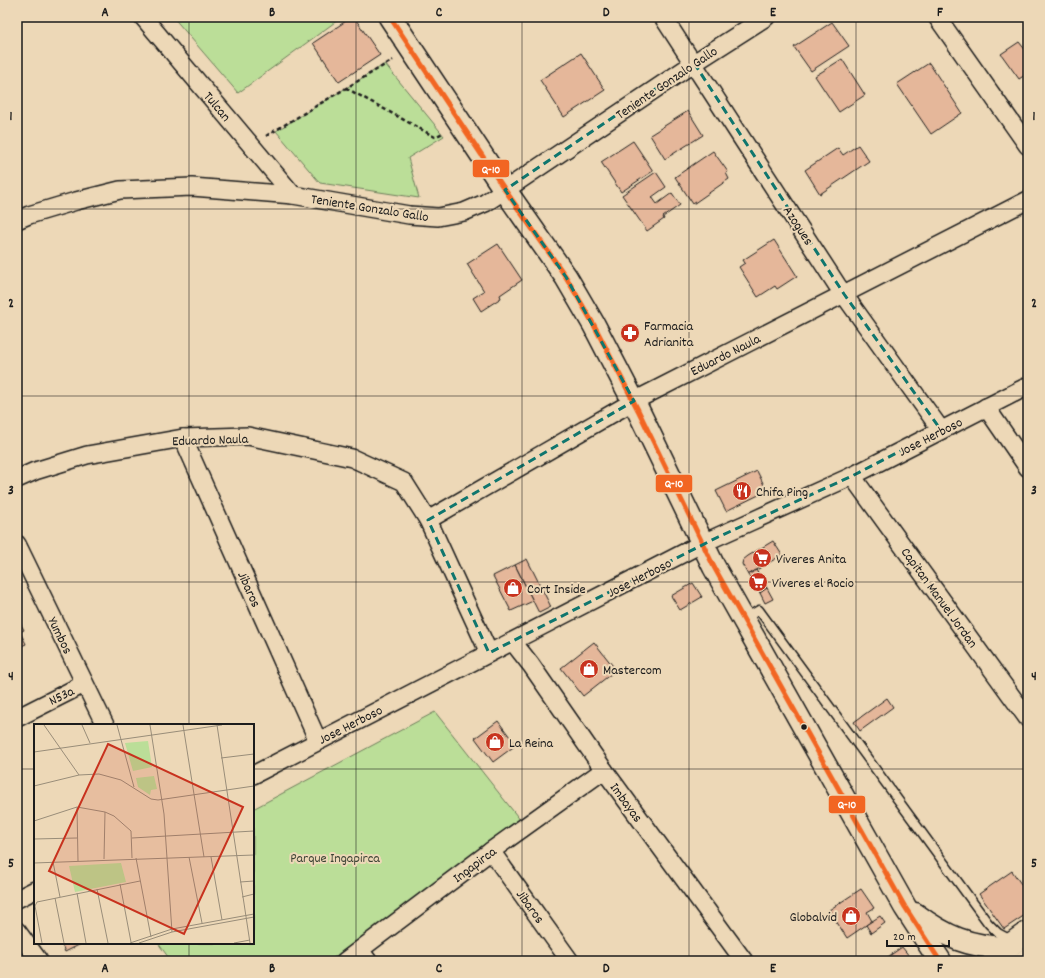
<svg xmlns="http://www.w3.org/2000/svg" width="1045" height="978" font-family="Dekko,sans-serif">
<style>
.green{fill:#bbde98;stroke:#6c7d5a}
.building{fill:#e5b79a;stroke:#1c1c1c}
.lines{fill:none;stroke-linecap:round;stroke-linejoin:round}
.service-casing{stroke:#1c1c1c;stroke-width:11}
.minor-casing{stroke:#1c1c1c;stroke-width:20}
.secondary-casing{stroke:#1c1c1c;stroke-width:25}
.path{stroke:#1c1c1c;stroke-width:2.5;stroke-dasharray:4 3;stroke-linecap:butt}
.service{stroke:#edd8b7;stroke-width:8}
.minor{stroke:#edd8b7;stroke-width:17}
.secondary{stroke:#edd8b7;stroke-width:22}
.bus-1-casing{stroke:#edd8b7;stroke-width:8}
.bus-1{stroke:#f26522;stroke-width:5}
.marked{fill:none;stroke:#0f766e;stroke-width:3;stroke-dasharray:8 5;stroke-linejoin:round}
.grid{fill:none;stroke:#1c1c1c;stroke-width:1;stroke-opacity:0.55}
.bus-dot{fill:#1c1c1c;stroke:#edd8b7;stroke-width:1.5}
.labels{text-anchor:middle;stroke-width:4;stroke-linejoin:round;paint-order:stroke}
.street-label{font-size:14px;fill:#1c1c1c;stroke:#edd8b7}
.poi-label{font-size:14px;fill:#1c1c1c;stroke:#edd8b7;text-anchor:start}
.park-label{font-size:14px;fill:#3c4335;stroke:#edd8b7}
.inset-road{fill:none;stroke:#998d79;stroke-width:1}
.view{fill:#c8321e;fill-opacity:0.15;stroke:#c8321e;stroke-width:2}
.inset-edge{fill:none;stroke:#1c1c1c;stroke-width:2}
.line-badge{stroke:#edd8b7;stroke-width:1.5}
.badge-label{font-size:11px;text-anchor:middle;font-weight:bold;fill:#fff}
.neatline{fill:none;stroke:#1c1c1c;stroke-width:1.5}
.grid-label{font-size:13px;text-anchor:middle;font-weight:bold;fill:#1c1c1c}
</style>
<rect width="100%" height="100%" fill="#edd8b7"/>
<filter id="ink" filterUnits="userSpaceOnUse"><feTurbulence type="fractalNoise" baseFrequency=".025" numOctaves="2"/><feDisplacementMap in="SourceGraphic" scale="8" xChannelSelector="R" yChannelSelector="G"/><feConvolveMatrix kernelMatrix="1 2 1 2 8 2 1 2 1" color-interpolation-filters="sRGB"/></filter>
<g filter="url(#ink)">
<g class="green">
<polygon points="173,17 342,17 238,93"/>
<polygon points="385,64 444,136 408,158 419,198 320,183 276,131"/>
<polygon points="435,712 521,821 329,961 171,961 158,943 253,943 253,809"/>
</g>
<g class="building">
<polygon points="352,17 354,17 380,55 339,82 313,43"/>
<polygon points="832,22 849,46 811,71 794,47"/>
<polygon points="1019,42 1027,52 1028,51 1028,73 1019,79 1001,54"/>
<polygon points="581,53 605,90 564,117 540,80"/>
<polygon points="842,59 865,95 839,112 815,76"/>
<polygon points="929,63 962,113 931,134 897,84"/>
<polygon points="688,111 703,135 665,159 650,135"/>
<polygon points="633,141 653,171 621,192 601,162"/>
<polygon points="858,145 869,161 820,194 805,170 838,148 843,155"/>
<polygon points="713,151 728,172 726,173 729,179 693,204 675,177"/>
<polygon points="656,172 666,187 652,197 657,204 672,193 680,205 663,217 664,219 647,231 622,195"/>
<polygon points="774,240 797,276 777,289 775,286 758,297 739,267 745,263 743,260"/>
<polygon points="498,244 522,280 500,295 501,298 481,311 473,298 484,291 467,264"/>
<polygon points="757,471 767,491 726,511 716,491"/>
<polygon points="773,541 782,555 748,575 742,564 743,560 748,556"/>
<polygon points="527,559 551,607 539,613 515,565"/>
<polygon points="515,565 533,601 511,611 493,576"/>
<polygon points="756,570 767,588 760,593 748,575"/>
<polygon points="693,583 702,597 680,610 671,596"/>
<polygon points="767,588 773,599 765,603 760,593"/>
<polygon points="17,617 24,630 20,632 26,644 17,648"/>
<polygon points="594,642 616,670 583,696 561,668"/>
<polygon points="887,698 893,707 860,731 854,722"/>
<polygon points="498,721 516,745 493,762 475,738"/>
<polygon points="1012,871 1028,894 1028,913 1004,929 979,894"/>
<polygon points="861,889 874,908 867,912 872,921 847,938 829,910"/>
<polygon points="880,916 885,923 871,933 866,925"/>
<polygon points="61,943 83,943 65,952"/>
<polygon points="902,947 913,961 882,961"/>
</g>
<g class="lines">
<g class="service-casing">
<polyline id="service" points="744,619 759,610 988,923 998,933 1013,941"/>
</g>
<g class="minor-casing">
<g id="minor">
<polyline points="143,17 293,195"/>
<polyline points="663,17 837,285 941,430"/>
<polyline points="937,17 1028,146"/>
<polyline points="17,220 29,215 76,201 120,190 192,187 293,195 409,215 438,217 464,212 485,203 505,190 694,63 766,17"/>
<polyline points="986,407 1028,468"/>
<polyline points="183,438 318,741"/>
<polyline points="852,476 1028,719"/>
<polyline points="17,479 35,471 87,455 183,438 248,436 352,458 404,482 428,520 489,653"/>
<polyline points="428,520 634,401 1028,200"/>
<polyline points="17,544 105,725"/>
<polyline points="513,642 531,665 604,770 744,961"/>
<polyline points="17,718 84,684"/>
<polyline points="253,775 703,543 852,476 1028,386"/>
<polyline points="491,851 570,961"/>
<polyline points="17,899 35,890"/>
<polyline points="17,931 39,961"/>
<polyline points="360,950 368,961"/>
<polyline points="345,961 491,851 604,770"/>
</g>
</g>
<g class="secondary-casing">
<g id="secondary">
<polyline points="390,17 505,190 566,277 594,325 638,410 714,567 905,907 940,961"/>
<path d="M915 914C946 937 969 947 1008 948"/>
<polyline points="995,956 1028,932"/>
<polyline points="1025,961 1028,959"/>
</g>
</g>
<g class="path">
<polyline points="346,88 435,137 443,133"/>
<polyline points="266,136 393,60"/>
</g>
<use href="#service" class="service"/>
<use href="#minor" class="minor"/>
<use href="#secondary" class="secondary"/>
<g class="bus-1-casing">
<polyline id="bus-1" points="390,17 505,190 566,277 594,325 638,410 714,567 905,907 940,961"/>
</g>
<use href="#bus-1" class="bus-1"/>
</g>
</g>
<path class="marked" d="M694 63 844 294 941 430 852 476 718 537 489 653 428 520 634 401 566 277 505 190Z"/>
<path class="grid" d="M189 17V725M356 17V961M522 17V961M689 17V961M856 17V961M17 209H1028M17 396H1028M17 582H1028M17 769H35M253 769H1028M189 943V961"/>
<defs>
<g id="pharmacy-disc" transform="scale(1)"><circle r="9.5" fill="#c8321e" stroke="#edd8b7"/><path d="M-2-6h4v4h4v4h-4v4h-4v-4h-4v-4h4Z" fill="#fff"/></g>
<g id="restaurant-disc" transform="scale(1)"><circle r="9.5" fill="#c8321e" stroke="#edd8b7"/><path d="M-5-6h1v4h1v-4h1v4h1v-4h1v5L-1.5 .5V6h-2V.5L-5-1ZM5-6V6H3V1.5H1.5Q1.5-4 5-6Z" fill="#fff"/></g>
<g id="supermarket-disc" transform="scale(1)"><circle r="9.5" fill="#c8321e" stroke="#edd8b7"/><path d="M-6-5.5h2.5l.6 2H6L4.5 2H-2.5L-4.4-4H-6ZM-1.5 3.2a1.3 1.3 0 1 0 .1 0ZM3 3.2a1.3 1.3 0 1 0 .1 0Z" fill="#fff"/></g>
<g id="shop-disc" transform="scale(1)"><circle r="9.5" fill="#c8321e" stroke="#edd8b7"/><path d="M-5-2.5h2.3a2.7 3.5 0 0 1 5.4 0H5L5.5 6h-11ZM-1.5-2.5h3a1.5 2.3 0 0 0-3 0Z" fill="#fff"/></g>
</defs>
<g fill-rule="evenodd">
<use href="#pharmacy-disc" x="630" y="333"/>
<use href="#restaurant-disc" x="742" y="491"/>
<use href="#supermarket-disc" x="762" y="558"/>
<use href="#supermarket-disc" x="758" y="582"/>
<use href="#shop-disc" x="513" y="588"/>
<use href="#shop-disc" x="589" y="669"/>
<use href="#shop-disc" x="495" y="742"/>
<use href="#shop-disc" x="851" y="916"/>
</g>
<circle class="bus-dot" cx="804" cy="727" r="3.5"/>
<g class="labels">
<g class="street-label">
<text transform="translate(666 82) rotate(-34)" y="5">Teniente Gonzalo Gallo</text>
<text transform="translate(218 106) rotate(50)" y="5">Tulcan</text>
<text transform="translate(370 207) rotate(9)" y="5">Teniente Gonzalo Gallo</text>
<text transform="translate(799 225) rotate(57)" y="5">Azogues</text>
<text transform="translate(725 354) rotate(-27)" y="5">Eduardo Naula</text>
<text transform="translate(930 436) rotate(-27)" y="5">Jose Herboso</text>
<text transform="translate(210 439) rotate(-2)" y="5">Eduardo Naula</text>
<text transform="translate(639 577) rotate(-27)" y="5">Jose Herboso</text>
<text transform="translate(250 589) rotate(66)" y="5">Jibaros</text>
<text transform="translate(940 597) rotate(54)" y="5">Capitan Manuel Jordan</text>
<text transform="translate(61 635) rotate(64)" y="5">Yumbos</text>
<text transform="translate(61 695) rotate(-26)" y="5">N53a</text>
<text transform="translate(350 724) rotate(-27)" y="5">Jose Herboso</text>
<text transform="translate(627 802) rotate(54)" y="5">Imbayas</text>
<text transform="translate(474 864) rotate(-37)" y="5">Ingapirca</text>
<text transform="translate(531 906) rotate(54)" y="5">Jibaros</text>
</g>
<g class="poi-label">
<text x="644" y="330">Farmacia<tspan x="644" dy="16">Adrianita</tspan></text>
<text x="756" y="496">Chifa Ping</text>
<text x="776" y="563">Viveres Anita</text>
<text x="772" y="587">Viveres el Rocio</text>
<text x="527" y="593">Cort Inside</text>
<text x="603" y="674">Mastercom</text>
<text x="509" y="747">La Reina</text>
<text x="837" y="921" text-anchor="end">Globalvid</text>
</g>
<g class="park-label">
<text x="335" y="862">Parque Ingapirca</text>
</g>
</g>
<g transform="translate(34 724)">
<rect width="220" height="220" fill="#edd8b7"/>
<path d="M114 17 118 43 99 47 91 19ZM120 52 123 65 117 66 116 71 104 63 102 54ZM87 139 92 158 41 168 35 142Z" fill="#bbde98"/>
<path class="inset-road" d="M10 1 45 51M48 1 56 19M83 1 100 63M116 1 130 90 138 208M149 1 170 133M183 1 216 219M0 28 188 1M187 34 220 30M0 62 45 51 65 50 87 56 117 75 124 76 220 62M43 83 44 137M0 97 43 83 71 88 80 92 97 107 98 134M98 114 220 107M0 115 43 114M155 133 168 199M177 133 188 196M102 134 117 213M70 135 71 88M19 138 26 173M0 139 220 131M206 158 220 157M86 160 97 218M63 165 74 219M43 169 52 219M208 173 220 170M21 174 30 219M8 219 1 182 3 178 106 157M96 219 138 205 220 190M105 219 138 208 220 193M200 219 216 216"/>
<path class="view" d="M74 20 209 83 150 210 15 147Z"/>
<rect width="220" height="220" class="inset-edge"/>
</g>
<g class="line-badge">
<rect x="472" y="159" width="38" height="19" rx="4" fill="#f26522"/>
<rect x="655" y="474" width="38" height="19" rx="4" fill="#f26522"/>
<rect x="828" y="795" width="38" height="19" rx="4" fill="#f26522"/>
</g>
<g class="badge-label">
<text x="491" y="173">Q-10</text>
<text x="674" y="487">Q-10</text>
<text x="847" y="808">Q-10</text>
</g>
<rect width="1045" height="978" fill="none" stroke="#edd8b7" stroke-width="44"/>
<path d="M887 940v6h62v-6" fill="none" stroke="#1c1c1c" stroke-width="2"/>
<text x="893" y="940" font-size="12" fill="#1c1c1c" stroke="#edd8b7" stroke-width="3" paint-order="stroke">20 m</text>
<rect x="22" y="22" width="1001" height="934" class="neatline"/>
<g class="grid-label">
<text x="105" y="16">A</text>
<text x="272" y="16">B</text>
<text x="439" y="16">C</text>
<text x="606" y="16">D</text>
<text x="773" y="16">E</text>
<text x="940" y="16">F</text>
<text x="11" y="120">1</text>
<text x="1034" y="120">1</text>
<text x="11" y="307">2</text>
<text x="1034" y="307">2</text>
<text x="11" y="494">3</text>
<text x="1034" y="494">3</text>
<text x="11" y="680">4</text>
<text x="1034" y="680">4</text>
<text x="11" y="867">5</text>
<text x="1034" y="867">5</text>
<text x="105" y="972">A</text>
<text x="272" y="972">B</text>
<text x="439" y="972">C</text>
<text x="606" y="972">D</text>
<text x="773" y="972">E</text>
<text x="940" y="972">F</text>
</g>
</svg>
